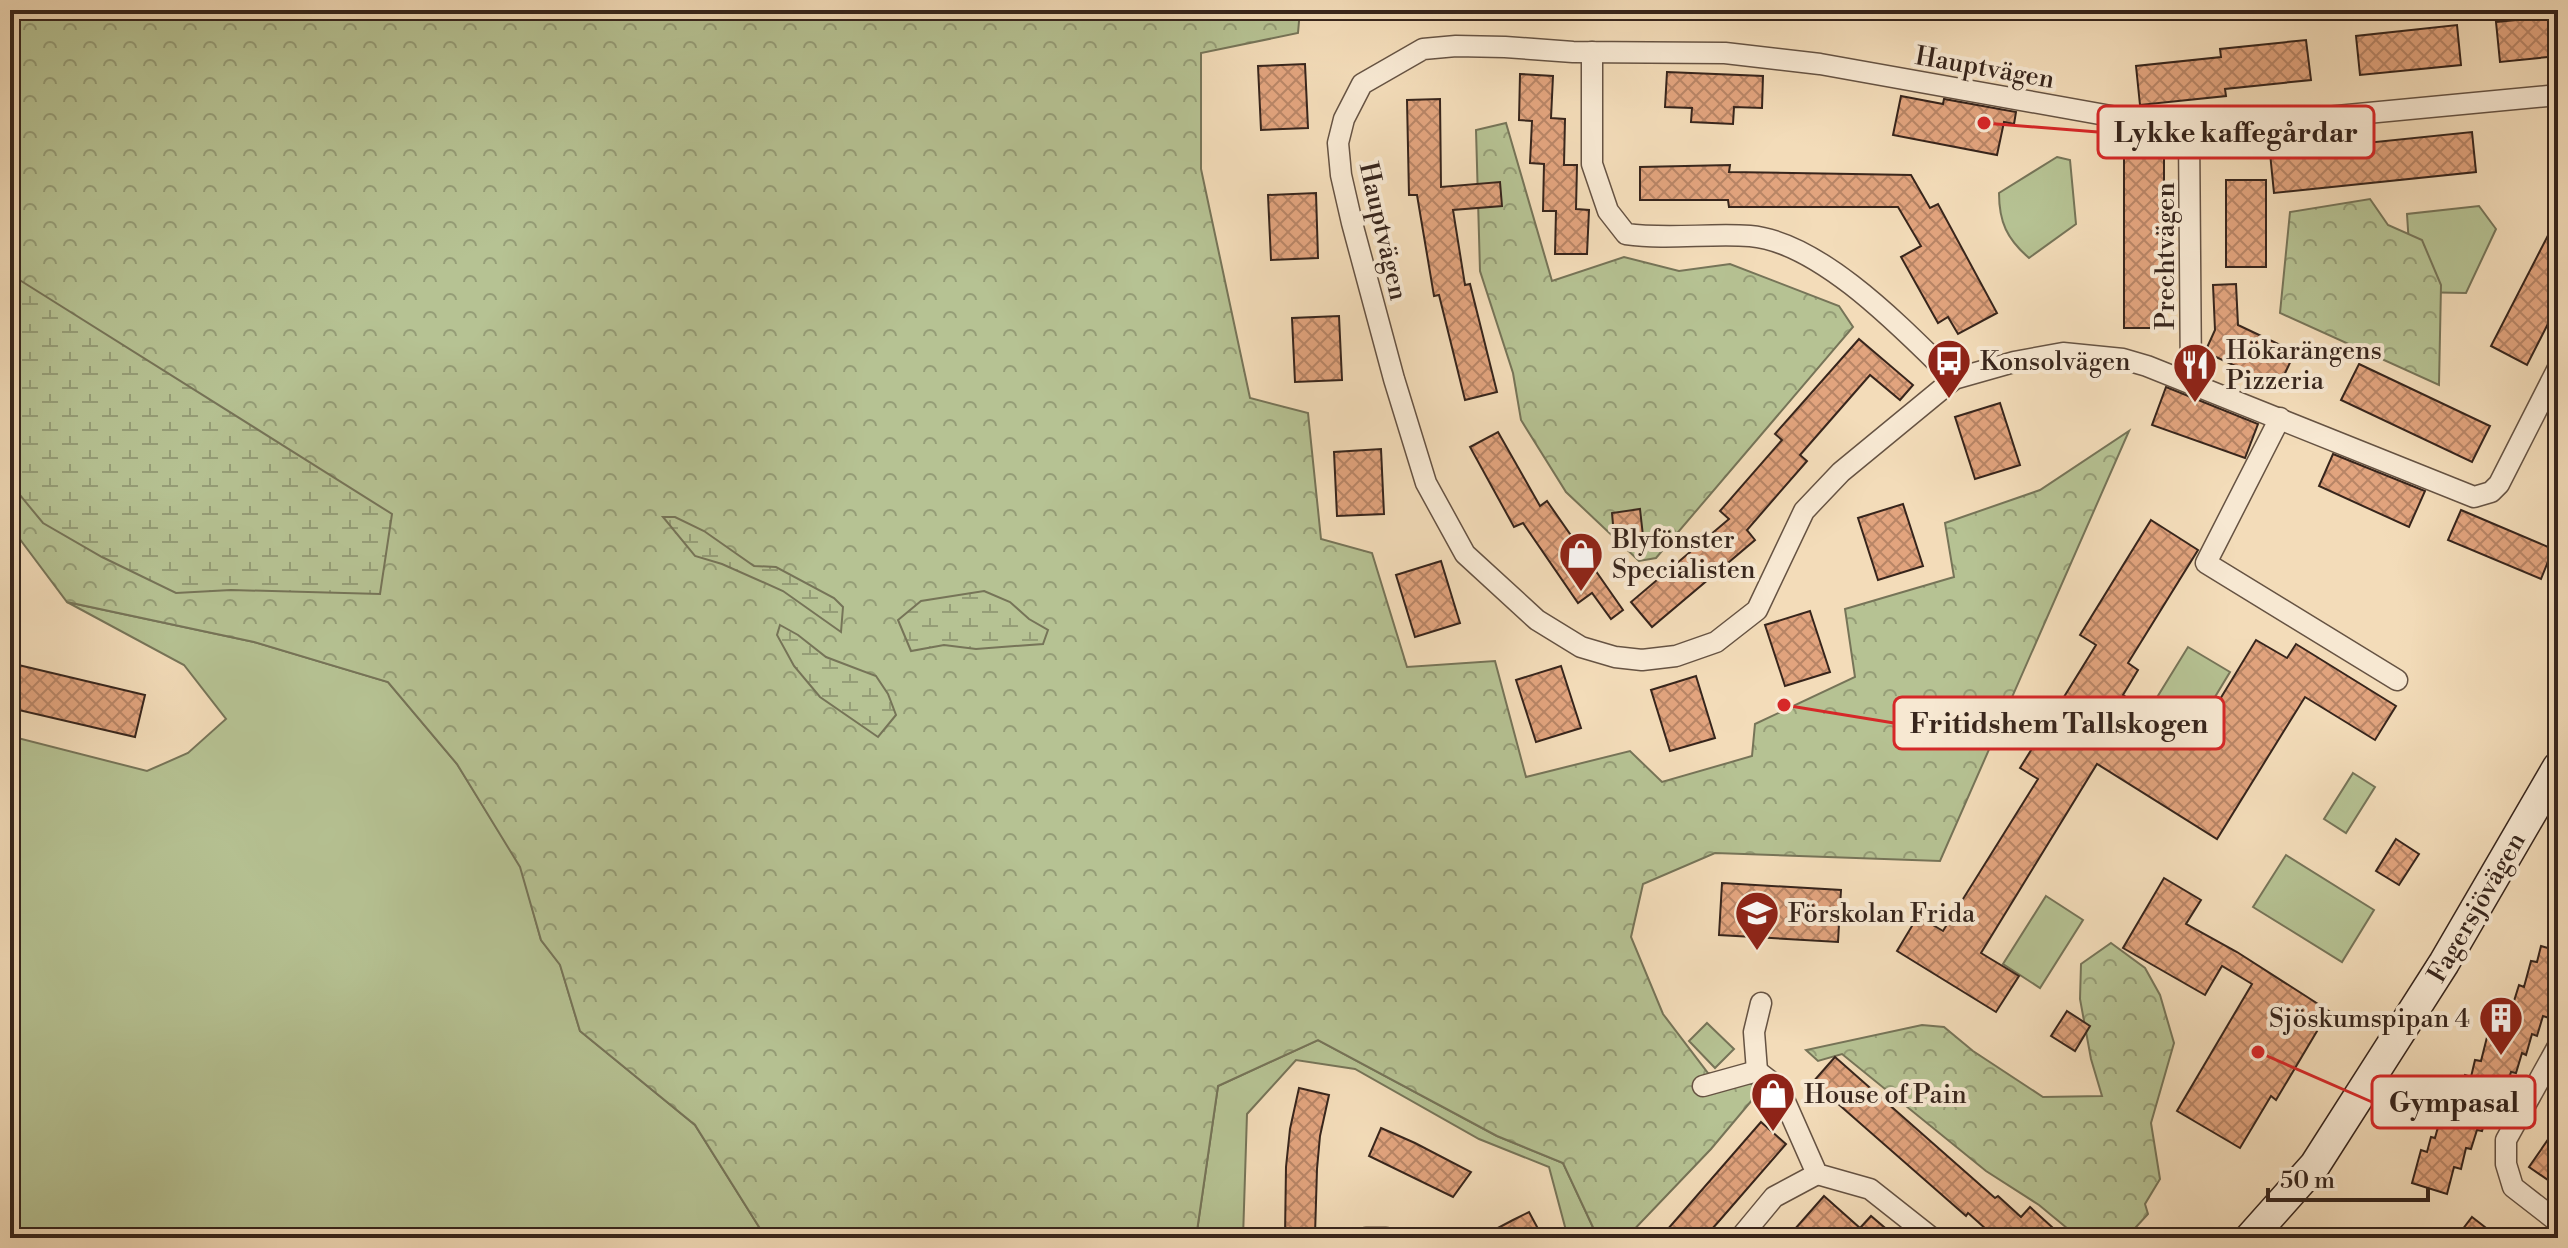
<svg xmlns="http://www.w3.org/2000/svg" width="2568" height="1248" font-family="'Libre Bodoni',serif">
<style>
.green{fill:#b6c293;stroke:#767458;stroke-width:2}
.forest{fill:url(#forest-crowns);stroke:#767458;stroke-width:2}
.wetland{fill:url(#wetland-marsh);stroke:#767458;stroke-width:2}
.building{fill:url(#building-cross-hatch);stroke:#37251c;stroke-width:2}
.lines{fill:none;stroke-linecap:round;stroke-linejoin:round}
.street-casing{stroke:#665343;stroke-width:23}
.secondary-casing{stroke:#37251c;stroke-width:33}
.street{stroke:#f7e8d2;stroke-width:20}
.secondary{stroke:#f7e8d2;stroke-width:30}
.labels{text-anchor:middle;stroke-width:8;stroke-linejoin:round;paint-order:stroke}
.street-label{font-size:26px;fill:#37251c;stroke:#f7e8d2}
.poi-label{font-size:26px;fill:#37251c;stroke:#f7e8d2;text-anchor:start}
.leader{fill:none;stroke:#d62828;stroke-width:3}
.callout-dot{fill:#d62828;stroke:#f7e8d2;stroke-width:3}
.callout{fill:#f7e8d2;stroke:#d62828;stroke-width:3}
.callout-label{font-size:28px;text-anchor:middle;font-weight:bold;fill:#37251c}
</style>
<defs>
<pattern id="forest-crowns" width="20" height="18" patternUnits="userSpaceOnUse" patternTransform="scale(2)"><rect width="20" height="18" fill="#b6c293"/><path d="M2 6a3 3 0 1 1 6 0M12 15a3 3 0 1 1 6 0" fill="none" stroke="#959d77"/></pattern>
<pattern id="wetland-marsh" width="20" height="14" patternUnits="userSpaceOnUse" patternTransform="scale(2)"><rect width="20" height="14" fill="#b6c293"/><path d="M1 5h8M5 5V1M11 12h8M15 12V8" fill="none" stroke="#959d77"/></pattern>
<pattern id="building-cross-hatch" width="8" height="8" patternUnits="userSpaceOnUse" patternTransform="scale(2)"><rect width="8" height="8" fill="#e2a47e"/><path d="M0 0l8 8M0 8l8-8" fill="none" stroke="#b88566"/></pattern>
</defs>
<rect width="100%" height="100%" fill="#f3dcb9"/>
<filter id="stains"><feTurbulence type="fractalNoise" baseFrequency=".0025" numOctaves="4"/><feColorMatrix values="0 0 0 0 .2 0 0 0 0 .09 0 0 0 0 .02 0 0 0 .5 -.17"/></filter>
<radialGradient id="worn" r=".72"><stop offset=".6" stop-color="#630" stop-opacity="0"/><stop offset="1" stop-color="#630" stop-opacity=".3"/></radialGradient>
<g class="green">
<path d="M2057 157 2070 160 2076 224 2029 258C2007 239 1999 222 1999 193Z"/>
<polygon points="2479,206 2496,229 2466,293 2412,292 2407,214"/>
<polygon points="67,602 254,642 388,682 457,764 521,867 541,940 560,964 580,1031 695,1125 766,1238 10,1238 10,736 147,771 188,753 226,719 184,665"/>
<polygon points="2188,647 2230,672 2198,725 2156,699"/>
<polygon points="2353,773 2375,787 2346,833 2324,819"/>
<polygon points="2286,855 2374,910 2342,962 2253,907"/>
<polygon points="2046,896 2083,920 2040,988 2003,964"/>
<polygon points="1707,1023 1734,1049 1715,1068 1689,1041"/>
<polygon points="1318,1040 1497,1136 1563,1163 1598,1238 1568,1238 1549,1167 1479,1139 1355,1069 1296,1060 1247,1114 1243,1238 1196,1238 1218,1086"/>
</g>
<g class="forest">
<polygon points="10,10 1300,10 1298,33 1201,53 1201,169 1250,398 1308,413 1321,539 1372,553 1407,667 1495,661 1526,777 1630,751 1662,782 1752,756 1755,724 1855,677 1845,609 1954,577 1945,523 2040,490 2129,431 1940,861 1715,853 1643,884 1631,937 1663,1014 1708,1073 1763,1087 1711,1149 1626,1238 1598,1238 1563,1163 1497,1136 1318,1040 1218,1086 1196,1238 766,1238 695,1125 580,1031 560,965 541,940 520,867 457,764 388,682 254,642 67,602 10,526"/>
<polygon points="1506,123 1552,281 1624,257 1679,271 1730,264 1839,306 1853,327 1656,558 1639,561 1566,492 1521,420 1513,373 1480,271 1476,130"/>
<polygon points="2370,199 2388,225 2422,240 2441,285 2439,385 2280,313 2290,212"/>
<polygon points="2111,943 2145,968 2160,995 2174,1043 2151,1123 2160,1179 2145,1204 2148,1214 2126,1238 2079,1238 2039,1205 1986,1171 1842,1054 1818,1061 1806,1050 1922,1025 1944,1027 1973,1051 2043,1097 2102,1096 2091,1059 2080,999 2081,964"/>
</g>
<g class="wetland">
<polygon points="10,274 392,514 380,594 231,590 176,593 102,557 43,523 10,483"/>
<polygon points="663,517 675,517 704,531 754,566 776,567 834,598 843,607 841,632 783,591 722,564 695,556"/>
<polygon points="984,591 1010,602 1029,619 1048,630 1043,644 976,649 944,645 911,651 898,620 921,601"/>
<polygon points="780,625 798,635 826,657 876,676 888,694 896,715 878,737 820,697 794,666 777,635"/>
</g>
<g class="building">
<polygon points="2558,16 2558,56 2500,62 2496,22"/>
<polygon points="2457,25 2461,65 2360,75 2356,36"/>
<polygon points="2306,40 2311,80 2225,89 2226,96 2140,105 2136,66 2221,57 2220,49"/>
<polygon points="1305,64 1308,128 1261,130 1258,66"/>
<polygon points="1667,72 1763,76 1762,108 1734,107 1733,124 1691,122 1692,108 1665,107"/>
<polygon points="1520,74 1553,76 1551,118 1565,119 1564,165 1577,165 1576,209 1589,210 1587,254 1555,254 1556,211 1543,211 1544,164 1530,163 1532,121 1519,120"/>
<polygon points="1901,96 1943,104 1944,99 2016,112 2014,124 2004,122 1997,155 1893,135"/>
<polygon points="1440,99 1441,187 1500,182 1502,206 1453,210 1465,285 1470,284 1497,392 1465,400 1439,295 1434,296 1417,195 1409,195 1407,100"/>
<polygon points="2472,132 2476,172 2274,193 2270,153"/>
<rect x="2124" y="153" width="40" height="175"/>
<polygon points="1730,165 1729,172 1911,175 1930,208 1938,204 1997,313 1958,334 1948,317 1938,323 1901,257 1921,246 1898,207 1729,207 1728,200 1640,200 1640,167"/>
<rect x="2226" y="180" width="40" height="87"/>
<polygon points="1316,193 1318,258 1271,260 1268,195"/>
<polygon points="2558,216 2558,304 2527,365 2491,346"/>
<polygon points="2236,284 2238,325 2295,352 2279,386 2205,352 2215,330 2213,285"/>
<polygon points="1339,316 1342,380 1295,382 1292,318"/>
<polygon points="1859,339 1913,385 1900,400 1870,375 1800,455 1807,461 1747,530 1755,540 1652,627 1631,602 1729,519 1720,511 1782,440 1775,434"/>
<polygon points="2359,364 2490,426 2472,462 2341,400"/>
<polygon points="2166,387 2258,424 2245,458 2152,425"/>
<polygon points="2000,403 2020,465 1975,479 1955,417"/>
<polygon points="1498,432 1540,506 1547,501 1623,610 1611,619 1592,593 1578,603 1523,523 1514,527 1470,447"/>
<polygon points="1381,449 1384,514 1337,516 1334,452"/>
<polygon points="2333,454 2425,491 2409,527 2319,486"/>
<polygon points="1903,504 1923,566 1878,580 1858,518"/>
<polygon points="1640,509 1644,545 1615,547 1612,513"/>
<polygon points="2461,510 2553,549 2541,579 2448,540"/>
<polygon points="2151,520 2198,550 2128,663 2138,670 2123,695 2150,712 2155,704 2200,732 2256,640 2287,658 2296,644 2396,706 2375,740 2305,697 2217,839 2097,764 1981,953 2019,976 1996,1012 1897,951 1918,916 1943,931 2038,779 2020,768 2096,645 2080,635"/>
<polygon points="1441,561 1460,623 1415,637 1396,575"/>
<polygon points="1810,611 1830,672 1785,686 1765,625"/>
<polygon points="10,663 145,695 135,737 10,708"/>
<polygon points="1561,666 1581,728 1536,742 1516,680"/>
<polygon points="1696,676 1715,738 1670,751 1651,690"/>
<polygon points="2396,839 2419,854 2399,885 2376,871"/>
<polygon points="2164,878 2201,900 2186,924 2237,952 2329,1011 2276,1100 2271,1096 2240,1148 2177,1111 2252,984 2222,966 2205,995 2123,948"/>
<polygon points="1722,883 1841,890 1838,942 1719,935"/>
<polygon points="2541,946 2558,951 2558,998 2554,997 2549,1018 2543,1016 2537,1036 2532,1034 2526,1055 2522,1053 2516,1073 2511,1072 2505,1093 2500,1092 2494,1113 2488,1111 2482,1131 2477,1130 2471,1149 2466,1148 2461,1169 2454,1167 2447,1194 2412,1183 2421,1150 2427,1152 2431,1137 2435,1138 2442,1112 2448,1114 2453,1098 2458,1099 2465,1075 2471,1077 2475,1060 2481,1061 2487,1037 2492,1039 2496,1022 2502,1023 2509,1000 2514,1001 2519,985 2524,987 2531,961 2537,962"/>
<polygon points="2067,1011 2090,1026 2075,1051 2051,1036"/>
<polygon points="1835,1057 1995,1198 1998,1196 2021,1217 2030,1207 2064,1238 1996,1238 1968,1213 1966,1216 1813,1082"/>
<polygon points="1299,1088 1329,1095 1320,1136 1317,1169 1315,1235 1285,1235 1286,1167 1290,1129"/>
<polygon points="1761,1122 1786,1144 1720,1220 1704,1238 1660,1238"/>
<polygon points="2558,1125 2558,1187 2529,1167"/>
<polygon points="1381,1128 1415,1143 1471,1172 1453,1197 1369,1156"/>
<polygon points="1824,1196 1860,1228 1871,1216 1897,1238 1787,1238"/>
<polygon points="1529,1212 1543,1238 1479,1238 1513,1220"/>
<polygon points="2472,1217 2499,1238 2456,1238"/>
</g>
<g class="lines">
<g class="street-casing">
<g id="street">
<path d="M1592 52V164L1608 211 1626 234C1668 240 1708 233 1750 236 1821 242 1905 331 1954 379"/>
<polyline points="2558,95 2189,130 1820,64 1725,53 1573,52 1505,47 1456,46 1423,49 1362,84 1344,119 1338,143 1341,175 1352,223 1394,379 1426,483 1465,554 1537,620 1581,647 1615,657 1642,660 1676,656 1716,642 1757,610 1804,511 1841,472 1954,379 2014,362 2063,353 2123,359 2147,366 2474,497 2491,492 2499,484 2558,368"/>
<polyline points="2189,130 2191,382"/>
<polyline points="2280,418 2206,563 2397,680"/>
<polyline points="2558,1046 2506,1140 2506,1164 2513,1187 2558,1222"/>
<polyline points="1757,1071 1754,1032 1761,1003"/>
<polyline points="1703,1086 1757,1071 1779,1088 1817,1174 1870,1189 1932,1238"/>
<polyline points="1366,1238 1386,1238"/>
<polyline points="1740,1238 1774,1197 1817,1174"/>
</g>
</g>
<g class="secondary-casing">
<polyline id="secondary" points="2250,1238 2315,1165 2444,963 2558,767"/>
</g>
<use href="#street" class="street"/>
<use href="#secondary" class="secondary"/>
</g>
<defs>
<g id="bus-pin" transform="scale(2.3)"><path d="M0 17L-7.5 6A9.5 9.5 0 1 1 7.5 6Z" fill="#8f2418" stroke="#f7e8d2"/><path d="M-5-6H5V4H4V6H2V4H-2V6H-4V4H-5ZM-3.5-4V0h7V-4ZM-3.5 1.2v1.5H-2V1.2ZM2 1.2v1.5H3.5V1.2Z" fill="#fff"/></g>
<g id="restaurant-pin" transform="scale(2.3)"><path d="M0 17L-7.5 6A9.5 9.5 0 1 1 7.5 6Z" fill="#8f2418" stroke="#f7e8d2"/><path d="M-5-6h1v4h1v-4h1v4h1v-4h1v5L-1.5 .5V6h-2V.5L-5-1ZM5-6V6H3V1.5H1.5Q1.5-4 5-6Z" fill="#fff"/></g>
<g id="shop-pin" transform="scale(2.3)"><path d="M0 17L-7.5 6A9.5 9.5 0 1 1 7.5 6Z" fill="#8f2418" stroke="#f7e8d2"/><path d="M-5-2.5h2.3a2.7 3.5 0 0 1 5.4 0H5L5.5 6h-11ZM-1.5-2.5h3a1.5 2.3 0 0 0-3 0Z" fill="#fff"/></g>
<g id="school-pin" transform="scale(2.3)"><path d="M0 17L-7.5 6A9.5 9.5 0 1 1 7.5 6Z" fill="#8f2418" stroke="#f7e8d2"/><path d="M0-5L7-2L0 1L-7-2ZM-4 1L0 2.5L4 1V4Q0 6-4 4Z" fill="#fff"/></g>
<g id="building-pin" transform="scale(2.3)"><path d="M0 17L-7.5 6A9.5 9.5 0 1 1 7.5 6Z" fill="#8f2418" stroke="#f7e8d2"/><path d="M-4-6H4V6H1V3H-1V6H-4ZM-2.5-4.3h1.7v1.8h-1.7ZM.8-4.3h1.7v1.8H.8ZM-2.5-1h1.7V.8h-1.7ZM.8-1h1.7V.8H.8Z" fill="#fff"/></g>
</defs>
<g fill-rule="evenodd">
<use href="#bus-pin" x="1949" y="361"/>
<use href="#restaurant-pin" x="2195" y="365"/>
<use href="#shop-pin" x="1581" y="554"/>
<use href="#school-pin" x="1757" y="913"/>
<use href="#building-pin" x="2501" y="1018"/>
<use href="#shop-pin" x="1773" y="1094"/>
</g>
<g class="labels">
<g class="street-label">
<text transform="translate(1985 67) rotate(10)" y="9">Hauptvägen</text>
<text transform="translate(1384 231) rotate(77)" y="9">Hauptvägen</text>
<text transform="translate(2165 256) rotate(-90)" y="9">Prechtvägen</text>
<text transform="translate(2476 907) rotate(-60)" y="9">Fagersjövägen</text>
</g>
<g class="poi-label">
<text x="2226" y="359">Hökarängens<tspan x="2226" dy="30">Pizzeria</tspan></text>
<text x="1980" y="370">Konsolvägen</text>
<text x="1612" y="548">Blyfönster<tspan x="1612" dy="30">Specialisten</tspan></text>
<text x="1788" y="922">Förskolan Frida</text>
<text x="2470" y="1027" text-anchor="end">Sjöskumspipan 4</text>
<text x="1804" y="1103">House of Pain</text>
</g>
</g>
<path class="leader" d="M1984 123L2098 132M1784 705L1894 723M2258 1052L2372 1102"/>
<g class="callout-dot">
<circle cx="1984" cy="123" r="8"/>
<circle cx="1784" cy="705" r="8"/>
<circle cx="2258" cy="1052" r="8"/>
</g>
<g class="callout">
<rect x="2098" y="106" width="276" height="52" rx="8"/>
<rect x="1894" y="697" width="330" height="52" rx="8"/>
<rect x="2372" y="1076" width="163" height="52" rx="8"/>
</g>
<g class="callout-label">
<text x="2236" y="142">Lykke kaffegårdar</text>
<text x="2059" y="733">Fritidshem Tallskogen</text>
<text x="2454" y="1112">Gympasal</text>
</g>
<rect width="2568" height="1248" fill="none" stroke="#f3dcb9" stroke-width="40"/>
<rect x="12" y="12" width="2544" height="1224" fill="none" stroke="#37251c" stroke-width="4"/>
<rect x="20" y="20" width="2528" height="1208" fill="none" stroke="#37251c" stroke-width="2"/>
<path d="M2268 1188v12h160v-12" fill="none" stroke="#37251c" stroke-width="4"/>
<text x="2280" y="1188" font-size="24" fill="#37251c" stroke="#f7e8d2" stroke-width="6" paint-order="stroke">50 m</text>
<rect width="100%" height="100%" filter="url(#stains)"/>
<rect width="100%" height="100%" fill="url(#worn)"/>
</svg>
